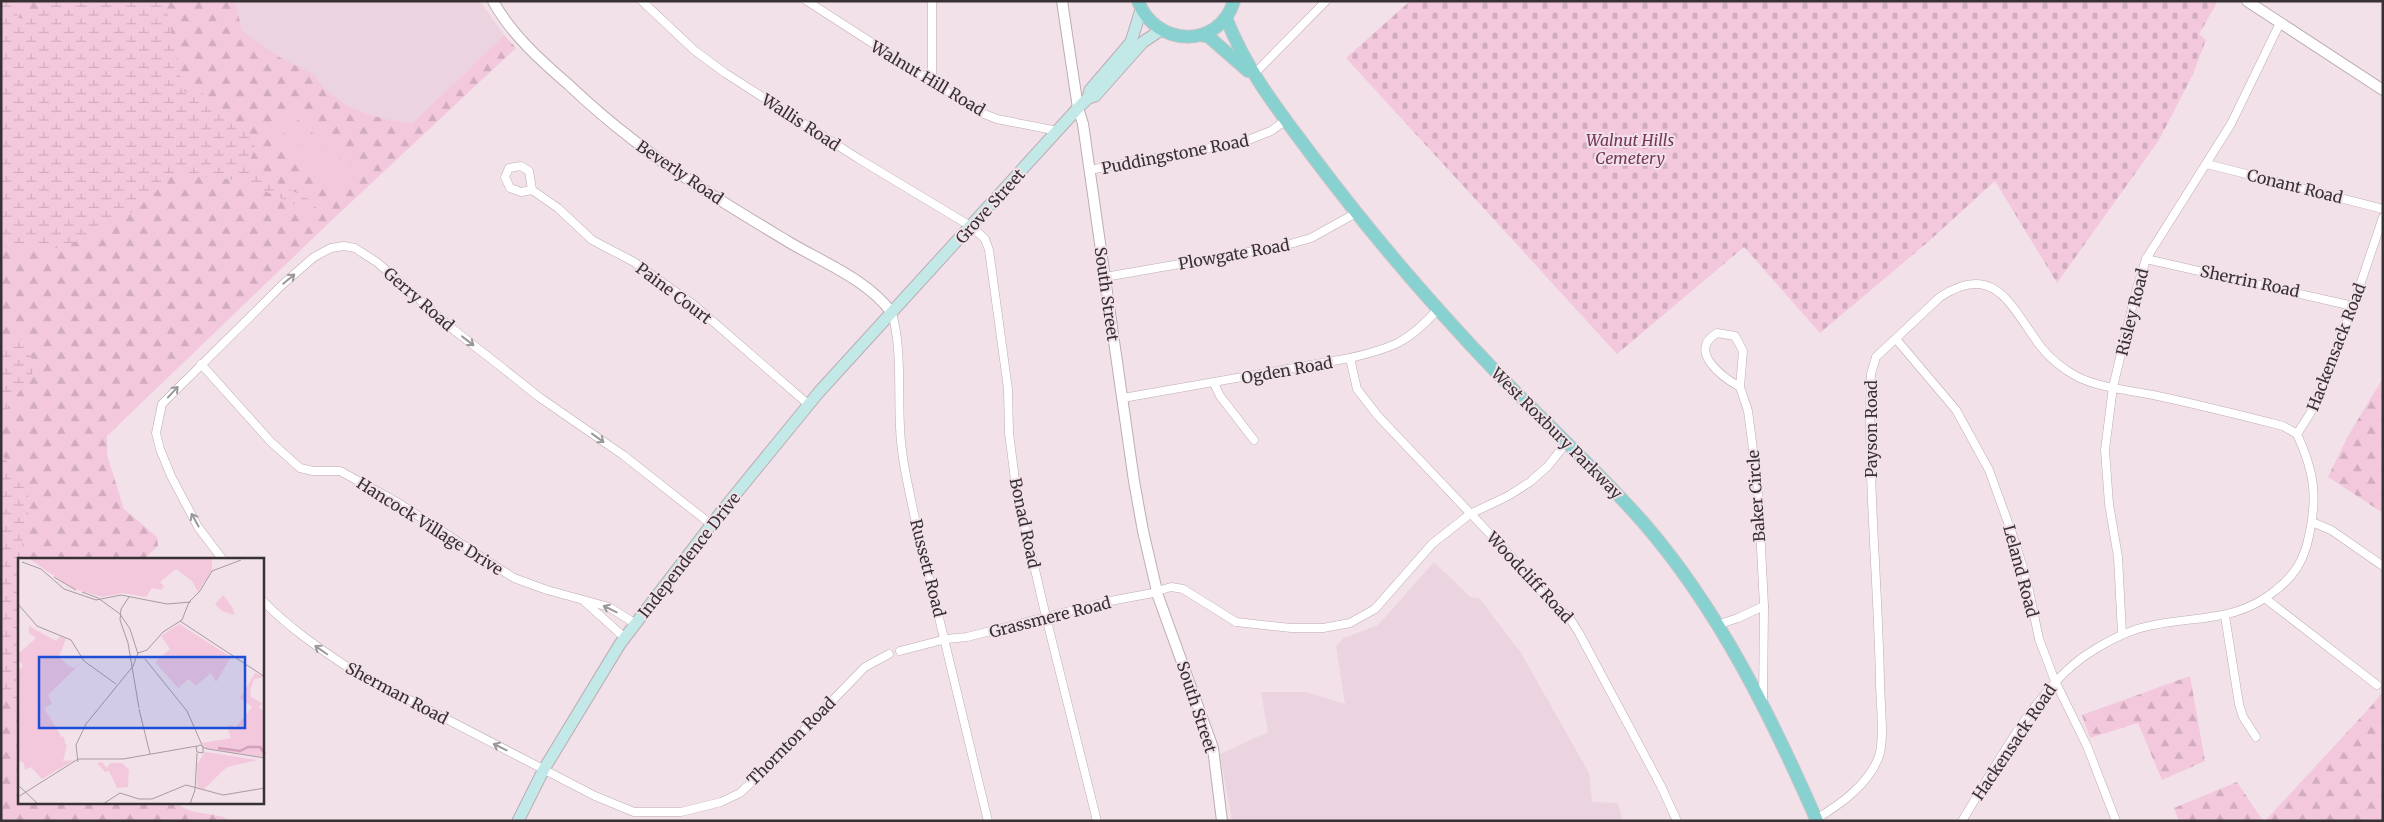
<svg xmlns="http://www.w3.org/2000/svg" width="2384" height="822" font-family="Merriweather,serif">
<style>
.built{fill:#ebd3df}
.forest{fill:url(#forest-firs)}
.wetland{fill:url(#wetland-marsh)}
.cemetery{fill:url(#cemetery-stones)}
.pitch{fill:#f3c8dd}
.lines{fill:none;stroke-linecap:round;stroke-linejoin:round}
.minor-casing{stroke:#bcacb3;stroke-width:9}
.tertiary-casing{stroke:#bcacb3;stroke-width:12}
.secondary-casing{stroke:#bcacb3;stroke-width:13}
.primary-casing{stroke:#c7c5c6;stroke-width:14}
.minor{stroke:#fff;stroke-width:8}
.tertiary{stroke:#fff;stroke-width:10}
.secondary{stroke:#c3e8e8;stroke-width:11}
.primary{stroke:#88d1d1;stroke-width:12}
.oneway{stroke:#9b989a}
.labels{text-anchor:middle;stroke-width:4;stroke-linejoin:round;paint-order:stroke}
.street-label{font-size:16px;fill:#373134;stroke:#f2e1e9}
.park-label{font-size:16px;font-style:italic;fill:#743659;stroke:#f2e1e9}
.inset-river{fill:none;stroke:#d3a0ba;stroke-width:2.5}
.inset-road{fill:none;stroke:#a79ba1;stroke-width:1}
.view{fill:#1d4ed8;fill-opacity:0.15;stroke:#1d4ed8;stroke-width:2.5}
.inset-edge{fill:none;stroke:#373134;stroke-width:2.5}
</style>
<defs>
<pattern id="forest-firs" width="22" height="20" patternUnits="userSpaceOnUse" patternTransform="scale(1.25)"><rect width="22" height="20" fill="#f3c8dd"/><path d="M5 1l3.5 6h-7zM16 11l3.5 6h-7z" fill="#d1acbe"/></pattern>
<pattern id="wetland-marsh" width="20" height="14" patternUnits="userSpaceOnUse" patternTransform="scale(1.25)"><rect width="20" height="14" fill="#f3c8dd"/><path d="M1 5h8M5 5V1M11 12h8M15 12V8" fill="none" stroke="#d1acbe"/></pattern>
<pattern id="cemetery-stones" width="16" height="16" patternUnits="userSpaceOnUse" patternTransform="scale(1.25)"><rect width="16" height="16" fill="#f3c8dd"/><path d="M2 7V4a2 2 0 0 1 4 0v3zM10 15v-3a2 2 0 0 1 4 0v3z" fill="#d1acbe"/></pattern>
</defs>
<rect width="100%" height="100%" fill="#f2e1e9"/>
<g class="built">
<polygon points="173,1 480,1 504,35 330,204"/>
<polygon points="1434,562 1470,597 1479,598 1521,653 1589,773 1592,802 1618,803 1623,821 1232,821 1220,754 1268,732 1261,692 1306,692 1345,704 1336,646 1344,638 1378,625"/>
</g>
<g class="forest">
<path d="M1 1H235L242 31 279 57 313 74 323 88 346 105 372 116 412 124 504 35 516 48 331 221 107 436V455L124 509 157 537 158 546 144 559 19 560V803H177C193 818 215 810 231 821H1Z"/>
<polygon points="2383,378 2383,513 2328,477 2348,436"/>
<polygon points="2190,676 2205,761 2162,780 2138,723 2090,738 2082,715"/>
<polygon points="2383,692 2383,821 2265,821 2373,704"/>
<polygon points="2237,782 2263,821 2179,821 2174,808"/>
</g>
<g class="wetland">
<path d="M1 1H10L19 18 25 19 50 7 55 1H165L180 71 181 89 186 92 198 90 231 115 254 140 255 148 251 158V165L254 171 310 200 319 211 316 212 305 209 242 181 214 177 172 176 135 211 83 239 57 248H46L37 242C25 249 13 251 1 245Z"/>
<path d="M15 339 21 340C28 348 35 361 33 373L8 407 1 425V346Z"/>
<polygon points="1,454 27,486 30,510 22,528 23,559 19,560 19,707 1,698"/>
</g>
<polygon class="cemetery" points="1410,1 2218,1 2199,34 2206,40 2193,74 2159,140 2057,283 1995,181 1928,242 1820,333 1744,247 1617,354 1346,58"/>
<g class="pitch">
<polygon points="290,105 302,116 277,140 266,129"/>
<polygon points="304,118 315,129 291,153 280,142"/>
<polygon points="318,131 329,143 305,167 293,156"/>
<polygon points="331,145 342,156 318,180 307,169"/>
<polygon points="344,159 356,170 332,194 320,183"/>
</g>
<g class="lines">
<g class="minor-casing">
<g id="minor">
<polyline points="642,1 694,50 725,73 859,159 972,227 985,239 989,250 1008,389 1009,433 1016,488 1046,617 1097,821"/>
<polyline points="807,1 979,112 997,119 1058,131"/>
<polyline points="1253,75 1326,1"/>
<polyline points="932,80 932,1"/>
<polyline points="2207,164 2383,209"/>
<polyline points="1089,170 1243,142 1271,131 1286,120"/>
<polyline points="532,190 529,171 521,166 509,168 505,177 510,188 521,192 532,190 558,208 592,240 634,262 694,305 809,405"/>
<polyline points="2146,259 2353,306"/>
<polyline points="1105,277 1283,246 1311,238 1356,213"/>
<path d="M892 313C902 349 898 389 900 427 901 456 908 485 914 514L988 821"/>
<polyline points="1896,339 1956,410 1989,470 2014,539 2027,581 2039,639 2055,681 2087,746 2116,821"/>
<polyline points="1350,358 1357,389 1378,416 1508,553 1546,598 1569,617 1579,633 1661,786 1677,821"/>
<polyline points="201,364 271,442 300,468 313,471 340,471 397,502 514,578 547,590 609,607 636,624"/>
<polyline points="1214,383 1220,396 1254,440"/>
<path d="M1123 398 1350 358C1392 348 1408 343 1438 309"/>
<polyline points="2312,522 2331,530 2383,566"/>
<polyline points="223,560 198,527 171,476 160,449 156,433 162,404 283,284 314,257 331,248 344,246 355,248 378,263 454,330 500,366 539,397 623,455 712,525"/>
<polyline points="1161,590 1171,587 1183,589 1236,622 1291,628 1323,628 1350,623 1375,609 1432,544 1470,514 1508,496 1530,482 1548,466 1566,443"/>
<polyline points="2266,599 2377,685"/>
<path d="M262 600C289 628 320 649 352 670L595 796 634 812H681L721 802 740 793 770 765 865 667 889 654"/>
<polyline points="584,601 625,638"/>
<polyline points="2225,616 2239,704 2243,717 2256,737"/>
<path d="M1717 625 1738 618 1764 606 1758 488 1748 411 1740 387 1743 351 1735 336 1717 333C1687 351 1722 377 1740 387"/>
<polyline points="2122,634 2118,557 2109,504 2105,450 2113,387 2136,291 2146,259 2231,124 2280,23"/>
<polyline points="900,651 946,639 967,637 1110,601 1153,593"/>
<polyline points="1763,702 1764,606"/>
<path d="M1816 819C1841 804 1869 784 1879 756 1885 740 1880 700 1880 681 1878 579 1867 477 1871 374L1876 357 1940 297C1996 260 2012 309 2041 347 2050 358 2063 369 2076 376 2099 388 2128 390 2153 395 2196 404 2240 415 2283 426L2297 434"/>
<path d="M1962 821C1994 769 2036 689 2086 655 2101 645 2119 635 2137 629 2186 614 2233 626 2276 590 2295 575 2304 560 2309 536 2318 496 2314 471 2297 434L2313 409 2353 306 2383 217"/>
</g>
</g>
<g class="tertiary-casing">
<g id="tertiary">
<path d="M493 1C511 34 541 61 569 85 589 104 610 122 632 139 680 177 734 209 787 241 822 262 867 279 892 313"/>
<polyline points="1062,1 1078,108 1083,124 1134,481 1143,531 1156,587"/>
<polyline points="2247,1 2383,90"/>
<polyline points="1158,596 1213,748 1222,821"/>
</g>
</g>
<g class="secondary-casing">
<g id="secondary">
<polyline points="1088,98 1090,90 1131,42 1141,10"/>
<polyline points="518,821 544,769 620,644 721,512 819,392 1078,108 1088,98 1095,96 1143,42 1161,30"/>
</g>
</g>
<g class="primary-casing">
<g id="primary">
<path d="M1138 1C1155 47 1219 50 1234 1"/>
<path d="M1226 18C1248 73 1279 111 1314 158 1371 234 1432 305 1497 373 1545 423 1596 469 1642 521 1718 608 1771 716 1817 821"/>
<polyline points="1201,35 1209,37 1248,71"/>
</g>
</g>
<use href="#minor" class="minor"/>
<use href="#tertiary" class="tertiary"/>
<use href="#secondary" class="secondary"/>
<use href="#primary" class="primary"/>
</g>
<defs><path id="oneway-shaft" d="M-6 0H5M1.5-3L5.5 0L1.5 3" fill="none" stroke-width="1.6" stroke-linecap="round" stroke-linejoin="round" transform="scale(1.25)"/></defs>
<g class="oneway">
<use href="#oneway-shaft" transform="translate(289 279) rotate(-40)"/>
<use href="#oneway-shaft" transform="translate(468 341) rotate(38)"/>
<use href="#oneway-shaft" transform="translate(173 392) rotate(-47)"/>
<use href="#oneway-shaft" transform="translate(598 438) rotate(36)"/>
<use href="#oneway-shaft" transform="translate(195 520) rotate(-119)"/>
<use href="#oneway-shaft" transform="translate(610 609) rotate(-154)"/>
<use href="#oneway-shaft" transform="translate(321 650) rotate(-145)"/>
<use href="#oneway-shaft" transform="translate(500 747) rotate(-154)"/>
</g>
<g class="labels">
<g class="street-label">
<text transform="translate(928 78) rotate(31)" y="6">Walnut Hill Road</text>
<text transform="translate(801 122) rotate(33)" y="6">Wallis Road</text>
<text transform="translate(1175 154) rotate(-11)" y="6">Puddingstone Road</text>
<text transform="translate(680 172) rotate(34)" y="6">Beverly Road</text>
<text transform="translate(2295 186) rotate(14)" y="6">Conant Road</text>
<text transform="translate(990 206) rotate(-48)" y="6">Grove Street</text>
<text transform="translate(1234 254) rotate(-10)" y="6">Plowgate Road</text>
<text transform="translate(2250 281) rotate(12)" y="6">Sherrin Road</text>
<text transform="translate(674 293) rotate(37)" y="6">Paine Court</text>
<text transform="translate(1107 294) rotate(82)" y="6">South Street</text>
<text transform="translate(419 299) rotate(41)" y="6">Gerry Road</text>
<text transform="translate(2132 312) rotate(-76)" y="6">Risley Road</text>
<text transform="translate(2336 347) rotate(-69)" y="6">Hackensack Road</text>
<text transform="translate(1287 370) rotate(-10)" y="6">Ogden Road</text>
<text transform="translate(1871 429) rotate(-90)" y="6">Payson Road</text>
<text transform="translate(1557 433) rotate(45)" y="6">West Roxbury Parkway</text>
<text transform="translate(1756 496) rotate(-94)" y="6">Baker Circle</text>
<text transform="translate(1025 523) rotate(78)" y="6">Bonad Road</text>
<text transform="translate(430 526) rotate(32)" y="6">Hancock Village Drive</text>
<text transform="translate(689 555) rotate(-52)" y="6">Independence Drive</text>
<text transform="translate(928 568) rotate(76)" y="6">Russett Road</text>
<text transform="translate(2021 571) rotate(75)" y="6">Leland Road</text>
<text transform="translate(1530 577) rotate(47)" y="6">Woodcliff Road</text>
<text transform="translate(1050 617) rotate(-14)" y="6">Grassmere Road</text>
<text transform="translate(397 693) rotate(28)" y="6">Sherman Road</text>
<text transform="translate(1197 707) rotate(72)" y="6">South Street</text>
<text transform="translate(791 741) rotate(-45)" y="6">Thornton Road</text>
<text transform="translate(2014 742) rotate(-56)" y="6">Hackensack Road</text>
</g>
<g class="park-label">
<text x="1630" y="146">Walnut Hills<tspan x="1630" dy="18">Cemetery</tspan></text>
</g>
</g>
<g transform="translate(18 558)">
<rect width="246" height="246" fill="#f2e1e9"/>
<path d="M10 0H194V12L180 34 174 23 158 11 142 24 146 28 144 32 134 30 128 39 105 35 84 39 56 31ZM84 204 89 210 92 205H104L111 212 110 229 99 230 91 213 87 214 79 205Z" fill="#f3c8dd"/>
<path d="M107 0H118L116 6 124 10 132 11 134 7 140 16 149 17 141 25 136 16 108 5ZM11 68 38 83 42 78 48 81 41 99 51 108 56 110 65 103 30 137 34 146 26 150 49 188 45 203 56 202 24 221 13 209 7 212 6 205 0 202V113L6 107 0 102V96L18 80 11 75ZM237 115 246 119 236 121 232 133 233 139 245 146 240 149 244 151 246 157V199L189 191 184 185 213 180 209 169 214 167 217 170 234 149 222 140ZM187 194H188L240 202 209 209 186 231 179 229V206Z" fill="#f3c8dd"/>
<path d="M205 37 215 50 216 57 204 53 197 46ZM31 81 36 107 48 117 36 114 22 121 9 106 19 100 12 85ZM0 98 18 120 14 127 23 130 21 137 23 155 30 164 17 158 10 161 0 156V115L5 109ZM34 171 39 173 41 181 46 178 47 187 43 199 46 205 36 211 30 201 40 188 32 176ZM22 174 15 186 23 200 12 208 3 196 0 180 11 182Z" fill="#f3c8dd"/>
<path d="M161 66 213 99 198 124 193 115 178 128 171 121 160 130 137 104 152 91 143 78Z" fill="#f3c8dd"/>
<path d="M92 206 108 211V228H99L94 213 96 208Z" fill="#f3c8dd"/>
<path class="inset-river" d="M200 190 222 193 230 189H242L247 196"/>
<path class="inset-road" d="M4 4 23 11 46 31 78 42 103 37 149 46 173 44M36 19 58 32M64 34 80 40 102 56 112 71 120 96M111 39 103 51 102 62 110 85 121 150M0 46 19 68 53 82 66 103 98 126M162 63 247 119M127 101 169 153 184 187M115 108 120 95 129 92 145 74 164 62 171 44 182 33 194 13 223 2M121 151 132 196M185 188V195L179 194 178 189 182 187 184 188H185L186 190H187L190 191 247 200M60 204 58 187 68 166 116 107M0 227 20 246M0 239 60 201H105L179 188M85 246 102 235 121 241H134L168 227 205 237 247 230M172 246 177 232 179 195"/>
<path class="view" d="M21 99H227V170H21Z"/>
<rect width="246" height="246" class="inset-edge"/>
</g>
<rect width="2384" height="822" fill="none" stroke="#373134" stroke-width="5"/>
</svg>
